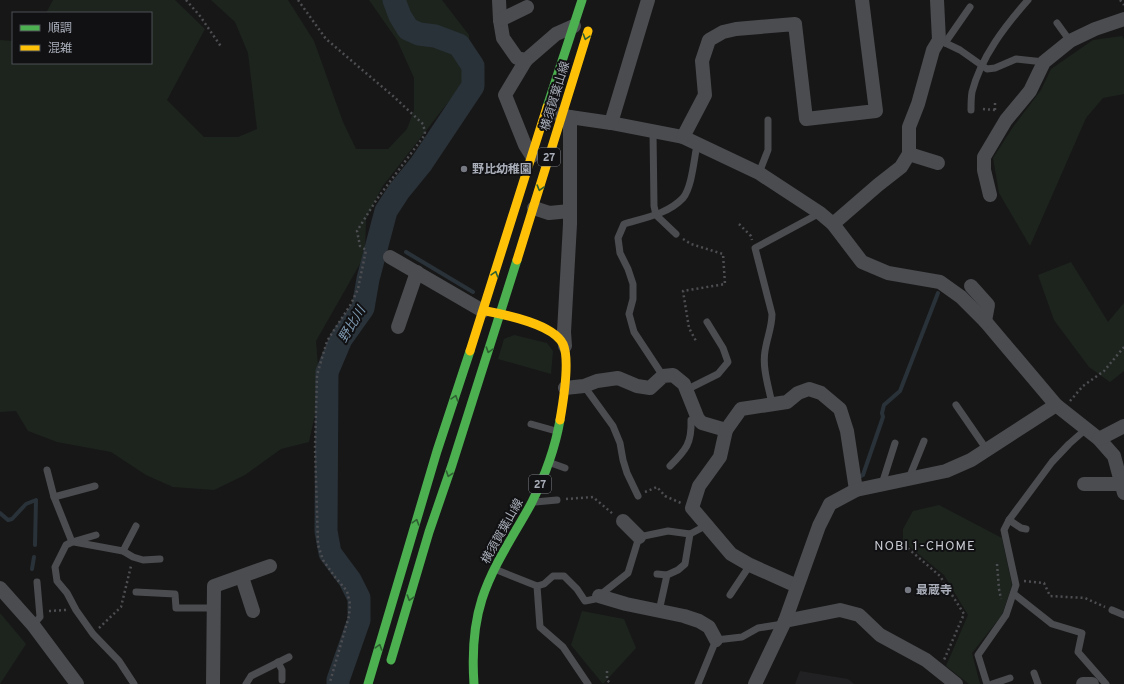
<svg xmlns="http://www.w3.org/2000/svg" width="1124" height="684" font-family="Overpass,'Noto Sans JP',sans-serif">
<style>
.built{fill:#212123}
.green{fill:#1d241e}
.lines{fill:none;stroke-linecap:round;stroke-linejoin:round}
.stream{stroke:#2a3239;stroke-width:4}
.river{stroke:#2a3239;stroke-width:23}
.path{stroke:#4d4e52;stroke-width:2.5;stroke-dasharray:2 3;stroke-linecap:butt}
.lane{stroke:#4b4c50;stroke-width:7}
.street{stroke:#4b4c50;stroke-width:14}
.fast{stroke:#4caf50;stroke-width:9}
.slow{stroke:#ffc107;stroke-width:9}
.oneway{stroke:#2e6032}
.poi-dot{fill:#757880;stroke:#111113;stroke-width:1.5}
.labels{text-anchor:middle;stroke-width:4;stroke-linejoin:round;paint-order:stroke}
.shield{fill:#111113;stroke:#7b7e86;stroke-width:1}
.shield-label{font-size:11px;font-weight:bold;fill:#a8adb8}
.street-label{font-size:12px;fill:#a8adb8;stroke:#111113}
.poi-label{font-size:12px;font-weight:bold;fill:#a8adb8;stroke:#111113;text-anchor:start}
.water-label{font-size:13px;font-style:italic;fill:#7f9bb3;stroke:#111113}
.neighbourhood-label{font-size:13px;letter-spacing:1px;fill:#c9ccd4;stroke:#111113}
</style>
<rect width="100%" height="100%" fill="#171717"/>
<polygon class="built" points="800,671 848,679 854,684 795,684"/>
<g class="green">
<polygon points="53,0 175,0 177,2 205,29 167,100 204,137 238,137 257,129 248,53 235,22 211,0 288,0 314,41 343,122 356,149 388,149 407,129 414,110 414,78 397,40 369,0 442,0 469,35 471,73 382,187 366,219 365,255 316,341 320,391 309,442 281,449 245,475 214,490 173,487 146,475 111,452 57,442 28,431 16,411 0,412 0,40 13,41 13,63 151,63 151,13 46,13"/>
<polygon points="1122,36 1124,39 1124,94 1103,98 1086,118 1030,246 999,193 993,158 1013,127 1041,90 1051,69 1093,40"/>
<polygon points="1071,262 1108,322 1124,303 1124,371 1110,382 1089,367 1054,320 1038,275"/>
<polygon points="514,335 547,343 553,351 551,374 498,359 504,339"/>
<polygon points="939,505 1002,538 1012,585 1002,615 972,653 980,684 969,684 946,666 968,615 944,575 903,541 903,529 913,511"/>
<polygon points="582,611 624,619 636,648 603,684 571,645"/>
<polygon points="0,613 26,644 0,684"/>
</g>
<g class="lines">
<g class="stream">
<polyline points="406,252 473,292"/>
<polyline points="859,477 863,475 864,472 883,417 882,413 884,405 900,391 938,293"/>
<polyline points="0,513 8,520 12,519 26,504 36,500 35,545"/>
<polyline points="32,569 34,557"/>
</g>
<polyline class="river" points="338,684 338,680 359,620 359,598 350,580 330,553 326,531 327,372 341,339 363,308 368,279 386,211 399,191 421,164 473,86 473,66 459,45 435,36 419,34 408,29 400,16 394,0"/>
<g class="path">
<polyline points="186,0 200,16 222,48"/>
<polyline points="298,0 326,39 393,96 423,124 425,132 424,136 377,199 357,231 360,246 366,250 358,289 351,304 327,341 317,375 315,448 318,545 323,560 335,577 347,591 350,604 349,616 330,682"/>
<polyline points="1120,0 1124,5"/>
<polyline points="995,103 995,110 997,109"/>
<polyline points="983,109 995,110 997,112"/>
<polyline points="739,224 751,236 752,240"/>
<polyline points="683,239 691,244 723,254 725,284 683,291 689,328 696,341"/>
<polyline points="1070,401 1083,386 1104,371 1124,347"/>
<polyline points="645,492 657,487 665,496 681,503"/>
<polyline points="566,499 593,497 613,514"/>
<polyline points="904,545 940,576 964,614 944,660"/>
<polyline points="997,564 999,589 1001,599"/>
<polyline points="1024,581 1044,583 1050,596 1085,598 1105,607"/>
<polyline points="49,611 66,610"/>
<polyline points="99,628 121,607 131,566"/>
<polyline points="607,671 607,680 611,684"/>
</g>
<g class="lane">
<polyline points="1057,23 1070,41"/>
<polyline points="939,40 960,50 987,69 995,68 1016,59 1044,62"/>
<polyline points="945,43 970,7"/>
<path d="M971 110C971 104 971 98 972 92 981 57 1005 26 1028 0"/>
<polyline points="653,132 654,206 656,215 676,234"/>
<polyline points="759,173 768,150 768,120"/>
<path d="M663 376 634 332 629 314 633 299V284L628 269 620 253 618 238 624 224C644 218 668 214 683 198 692 187 694 159 697 145"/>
<polyline points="584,386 613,426 620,443 623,460 627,473 638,496"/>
<polyline points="686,390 718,374 728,362 723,348 707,322"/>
<path d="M772 404C769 388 762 368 765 351 767 338 772 327 772 314L755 248 820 213"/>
<polyline points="956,405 987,450"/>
<polyline points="531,424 556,431"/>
<polyline points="551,463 565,468"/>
<path d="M670 466C686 450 692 443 691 420L698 419"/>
<polyline points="47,470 54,497 72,542"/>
<polyline points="909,478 924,441"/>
<polyline points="882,484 895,443"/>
<polyline points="54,497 95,486"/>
<polyline points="535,502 557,500"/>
<polyline points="1009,520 1021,528 1026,529"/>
<polyline points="96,535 72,542 66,545 55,567 57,581 67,593 76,610 93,634 119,661 134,684"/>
<polyline points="74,542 123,551 133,557 143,560 160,559"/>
<polyline points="123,551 136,526"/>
<polyline points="497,570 537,586 540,627 563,647 588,684"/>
<polyline points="657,574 667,575"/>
<polyline points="537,586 544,584 553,576 564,576 577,589 585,601 595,599 628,573 639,537 668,531 690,534 707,525"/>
<polyline points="136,592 175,594 176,608 214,608"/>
<polyline points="1014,594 1052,624 1082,633 1078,652 1106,684"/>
<polyline points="730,595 750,565"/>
<polyline points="1112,610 1124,615"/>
<polyline points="659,611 667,575 678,570 685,564 690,534"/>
<polyline points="33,625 40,617 37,582"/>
<polyline points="278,662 282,670 282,680"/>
<polyline points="1034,673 1038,684"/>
<polyline points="246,684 251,676 289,657"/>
<polyline points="698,684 716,640 742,637 758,628 783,624"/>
<polyline points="987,684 978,655 1006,615 1016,585 1004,530 1009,520 1052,462 1069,444 1086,429"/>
<polyline points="992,684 1010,678"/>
</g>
<g class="street">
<polyline points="499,0 500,20 503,38 517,58 526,60 556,34 574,26"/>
<polyline points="500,20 527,7"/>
<polyline points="526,60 505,95 525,145 532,156"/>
<polyline points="554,113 570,117 611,123 683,137 759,173 820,213 833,224 862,262 888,273 940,282 961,297 985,321 1056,405 1099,439 1114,456 1124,493"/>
<polyline points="611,123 648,0"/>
<polyline points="683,137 705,95 702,61 709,40 723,32 736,29 795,24 806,119 876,111 862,0"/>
<polyline points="909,154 938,163"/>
<polyline points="990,195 984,170 984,157 1006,120 1030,91 1044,62 1070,41 1095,29 1124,19"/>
<polyline points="534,208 549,213 570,211"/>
<polyline points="833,224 878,185 901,167 909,154 909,127 918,104 933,50 939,40 937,0"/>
<polyline points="390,257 483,311"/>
<polyline points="971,286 988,305 985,321"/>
<polyline points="398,327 417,272"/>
<polyline points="565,346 564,332 570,224 570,117"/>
<polyline points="565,388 584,386 597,381 618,378 637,386 650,388 663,376 673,375 684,384 698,419 702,423 726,430 720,457 699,486 692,508 731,554 750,565 797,586"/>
<polyline points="726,430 741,409 787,402 798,393 809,389 821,393 840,409 847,431 856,490"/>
<polyline points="1099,439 1124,426"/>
<polyline points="1084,484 1122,484"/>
<polyline points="623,521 639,537"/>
<polyline points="242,577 253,611"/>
<polyline points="0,588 33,625 77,684"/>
<polyline points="599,596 626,604 684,616 699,621 709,627 716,640"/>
<polyline points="785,621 840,610 859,615 880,635 926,660 956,684"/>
<polyline points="213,684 214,586 270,566"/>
<polyline points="755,684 785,621 819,526 830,504 856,490 946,471 971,460 1056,405"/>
<polyline points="1083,684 1092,684"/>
</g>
<g class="fast">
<polyline points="547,107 582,0"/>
<polyline points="391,660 429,532 452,465 517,260"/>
<polyline points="368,684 437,451 470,351"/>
<path d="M474 684C472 655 473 627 482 599 493 565 514 535 531 504 544 478 555 449 560 420"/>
</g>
<g class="slow">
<polyline points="517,260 588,31"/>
<path d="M486 311C507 315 553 324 563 344 570 359 563 403 560 420"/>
<polyline points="470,351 547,107"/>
</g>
</g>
<defs><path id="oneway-chevron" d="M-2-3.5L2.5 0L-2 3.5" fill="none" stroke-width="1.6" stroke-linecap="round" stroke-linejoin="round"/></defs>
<g class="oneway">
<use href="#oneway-chevron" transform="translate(586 37) rotate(107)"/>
<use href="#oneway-chevron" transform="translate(540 188) rotate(106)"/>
<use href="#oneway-chevron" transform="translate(495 274) rotate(-73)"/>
<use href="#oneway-chevron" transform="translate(489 350) rotate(108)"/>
<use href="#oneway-chevron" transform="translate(455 398) rotate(-72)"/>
<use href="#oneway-chevron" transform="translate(449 474) rotate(109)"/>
<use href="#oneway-chevron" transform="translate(416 522) rotate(-73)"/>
<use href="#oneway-chevron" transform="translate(410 598) rotate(107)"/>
<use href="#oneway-chevron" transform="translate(379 647) rotate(-73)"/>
</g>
<g class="poi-dot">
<circle cx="464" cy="169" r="4"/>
<circle cx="908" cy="590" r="4"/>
</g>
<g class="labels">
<g class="shield">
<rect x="538" y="148" width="22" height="18" rx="3"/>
<rect x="529" y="475" width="22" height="18" rx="3"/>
</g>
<g class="shield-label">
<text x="549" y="161">27</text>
<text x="540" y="488">27</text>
</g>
<g class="street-label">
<text transform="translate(555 96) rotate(-73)" y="4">横須賀葉山線</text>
<text transform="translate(502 531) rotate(-61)" y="4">横須賀葉山線</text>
</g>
<g class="poi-label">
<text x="472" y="173">野比幼稚園</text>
<text x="916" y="594">最蔵寺</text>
</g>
<g class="water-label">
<text transform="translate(351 324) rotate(-59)" y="5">野比川</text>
</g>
<g class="neighbourhood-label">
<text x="925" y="550">NOBI 1-CHOME</text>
</g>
</g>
<rect x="12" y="12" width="140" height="52" fill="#111113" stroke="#4d4f55"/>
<rect x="20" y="25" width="20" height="6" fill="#4caf50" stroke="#4d4f55"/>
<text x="48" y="32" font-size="12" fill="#a8adb8">順調</text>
<rect x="20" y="45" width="20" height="6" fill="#ffc107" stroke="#4d4f55"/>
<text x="48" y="52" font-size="12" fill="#a8adb8">混雑</text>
</svg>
